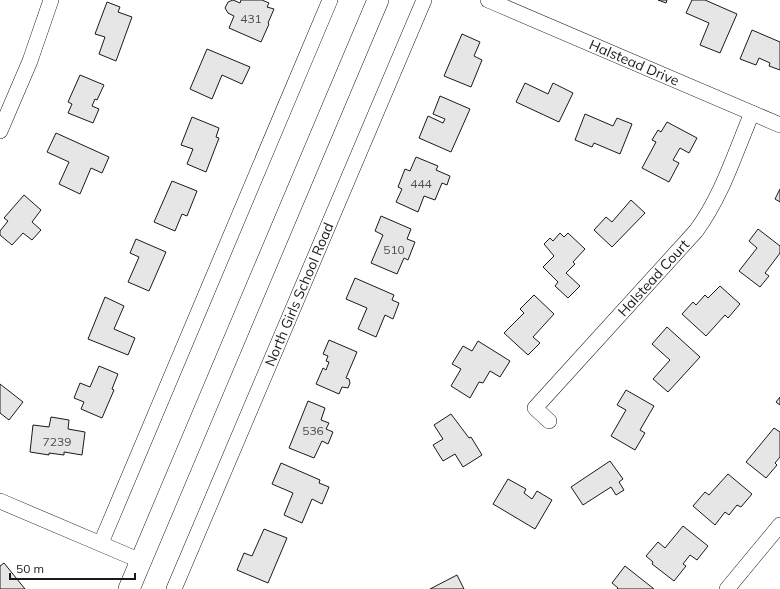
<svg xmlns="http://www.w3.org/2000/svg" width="780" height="589" font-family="Mulish,sans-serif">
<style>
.building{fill:#e6e6e6;stroke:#1a1a1a}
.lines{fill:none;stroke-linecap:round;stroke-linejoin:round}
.street-casing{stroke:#1a1a1a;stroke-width:16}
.secondary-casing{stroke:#1a1a1a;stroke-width:22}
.street{stroke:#fff;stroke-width:15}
.secondary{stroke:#fff;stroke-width:21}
.labels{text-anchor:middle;stroke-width:3;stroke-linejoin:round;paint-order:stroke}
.number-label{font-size:12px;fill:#4d4d4d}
.street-label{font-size:14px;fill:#1a1a1a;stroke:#fff}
</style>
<rect width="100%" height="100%" fill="#fff"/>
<g class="building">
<polygon points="233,0 240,3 241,0 262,0 269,3 267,7 274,9 268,23 269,24 261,42 229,28 234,16 228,13 225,8 228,2"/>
<polygon points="658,0 667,0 666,3"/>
<polygon points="692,0 705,0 737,14 720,53 700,45 709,23 686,13"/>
<polygon points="107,2 120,7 118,12 132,17 116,61 99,54 105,37 95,34"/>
<polygon points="752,30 780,42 780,70 769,66 770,63 759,58 756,65 740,59"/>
<polygon points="462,34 480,42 474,56 482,60 471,87 444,76"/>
<polygon points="207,49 250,67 242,84 222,75 212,99 190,89"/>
<polygon points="80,75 104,85 97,100 95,99 92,106 99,109 93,123 68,113 72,104 68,102"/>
<polygon points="525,83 548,94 553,83 573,93 559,122 516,102"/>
<polygon points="440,96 470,109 451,152 419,138 428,116 443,123 445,119 433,114"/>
<polygon points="585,114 613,126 617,118 632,124 620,154 594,143 592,147 575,140"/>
<polygon points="192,117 219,128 216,137 219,138 206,172 187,164 193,149 181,145"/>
<polygon points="667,122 697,138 689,153 680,148 673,160 679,163 669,182 642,168 656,142 652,140 658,130 661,132"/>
<polygon points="56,133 109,157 102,173 91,168 80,194 59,184 69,162 47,152"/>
<polygon points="416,157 438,166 436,170 450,176 447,185 442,183 435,200 424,196 418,212 396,202 402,189 398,187 405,169 410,171"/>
<polygon points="172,181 197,191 187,216 182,214 175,231 154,222"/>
<polygon points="780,189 780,202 775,199"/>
<polygon points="24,195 41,210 32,222 41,230 32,240 23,233 12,245 0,235 0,231 8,221 4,218"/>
<polygon points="631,200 645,213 612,247 594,230 606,217 612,222"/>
<polygon points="381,216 411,229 407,239 415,242 408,260 404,258 397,274 371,263 383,235 375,231"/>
<polygon points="758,229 780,246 780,253 765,273 769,276 760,287 739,271 757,248 749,241"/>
<polygon points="560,233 564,237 568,233 585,249 573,262 575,264 566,273 580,286 568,298 555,286 558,282 543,267 554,256 544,244 550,238 553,241"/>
<polygon points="136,239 166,252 149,291 128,282 139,257 130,253"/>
<polygon points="355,278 394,295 392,300 399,303 393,319 385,315 376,337 358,329 367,308 346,299"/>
<polygon points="720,286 740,304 728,318 725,315 706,336 682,314 693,302 696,305 705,295 708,298"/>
<polygon points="534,295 554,314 533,337 540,343 528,355 504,333 524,313 520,309"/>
<polygon points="105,297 124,306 114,329 135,338 128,355 88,339"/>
<polygon points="667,327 700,357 668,392 653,379 670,360 652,344"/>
<polygon points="329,340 357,352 346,378 349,379 350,383 348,388 342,387 339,394 316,384 323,368 326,370 329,362 326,361 328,356 323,354"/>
<polygon points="478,341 510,361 500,377 490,371 483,383 479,382 470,398 451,386 461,369 452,364 463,346 472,351"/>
<polygon points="99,366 118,374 112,389 114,390 102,418 81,409 84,402 74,398 80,383 90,387"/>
<polygon points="0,384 23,402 9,420 0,413"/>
<polygon points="626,390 654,406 640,430 645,433 635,450 611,436 626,410 617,405"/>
<polygon points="780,397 780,405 776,402"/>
<polygon points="308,401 325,408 321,420 329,423 326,429 333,432 328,444 322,441 314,458 289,448"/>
<polygon points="451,414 469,438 471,437 482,455 463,467 455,454 443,461 433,445 443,439 434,425"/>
<polygon points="51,417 69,420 68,429 85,432 82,455 64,452 64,455 49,453 49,455 30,452 33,425 49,427"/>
<polygon points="774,428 780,432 780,457 775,463 777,465 766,478 746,462"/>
<polygon points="610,461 623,479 619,482 624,490 616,495 611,487 583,505 571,487"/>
<polygon points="281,463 320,480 319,483 329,487 322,504 312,499 302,523 284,515 293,493 272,484"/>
<polygon points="728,474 752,494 741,507 737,505 729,515 725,512 715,525 693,506 705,492 709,495"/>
<polygon points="508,479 526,489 524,493 532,499 537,491 552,500 535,529 493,504"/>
<polygon points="683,526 708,546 697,560 690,555 683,564 686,566 674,581 652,564 653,562 646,556 658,542 665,548"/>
<polygon points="264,529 287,538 268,583 237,570 244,553 252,556"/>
<polygon points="4,563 25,589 0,589 0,566"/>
<polygon points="625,566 654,589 617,589 618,588 612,583"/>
<polygon points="457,575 464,589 430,589"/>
</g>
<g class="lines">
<g class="street-casing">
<g id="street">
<path id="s1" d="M488 0 780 125"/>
<polyline points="0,131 30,61 51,0"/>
<path id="s2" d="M549 421 535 408 696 231C722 196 735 153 752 113"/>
<polyline points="0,501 141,561"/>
<polyline points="101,543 330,0"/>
<path id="s3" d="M174 589 424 0"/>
<polyline points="727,589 780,525"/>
</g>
</g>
<g class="secondary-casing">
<polyline id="secondary" points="129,589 378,0"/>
</g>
<use href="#street" class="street"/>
<use href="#secondary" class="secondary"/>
</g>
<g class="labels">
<g class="number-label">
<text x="251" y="23">431</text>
<text x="421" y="188">444</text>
<text x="394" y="254">510</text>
<text x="313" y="435">536</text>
<text x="57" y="446">7239</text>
</g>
<g class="street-label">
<text dy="5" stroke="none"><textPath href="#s1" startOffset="159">Halstead Drive</textPath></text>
<text dy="5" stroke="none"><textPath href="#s2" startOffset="195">Halstead Court</textPath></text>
<text dy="5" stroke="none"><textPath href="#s3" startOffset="320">North Girls School Road</textPath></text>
</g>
</g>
<path d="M10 573v6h125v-6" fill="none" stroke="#1a1a1a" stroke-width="2"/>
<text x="16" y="573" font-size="12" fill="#1a1a1a" stroke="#ffffff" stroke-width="3" paint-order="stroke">50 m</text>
</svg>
